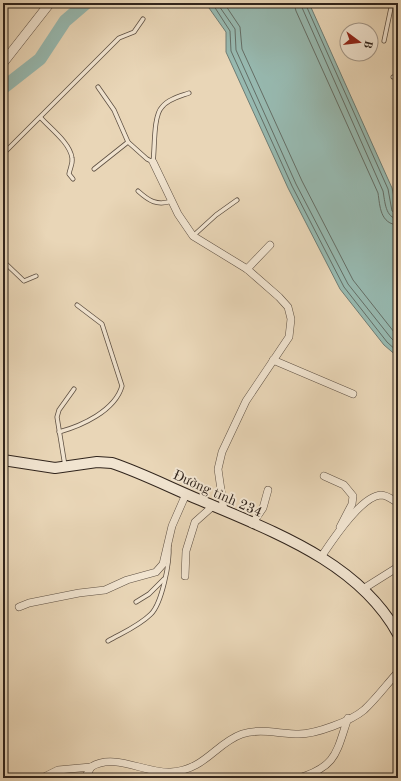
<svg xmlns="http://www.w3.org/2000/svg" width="401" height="781" font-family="'Old Standard TT',serif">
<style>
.water{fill:#97b9b0;stroke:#6e7d75}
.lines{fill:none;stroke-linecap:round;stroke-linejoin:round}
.shore{stroke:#646e66;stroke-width:1}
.river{stroke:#97b9b0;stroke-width:13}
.service-casing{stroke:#5e5043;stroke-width:5}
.minor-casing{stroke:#5e5043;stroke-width:8}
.tertiary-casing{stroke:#5e5043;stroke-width:10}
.secondary-casing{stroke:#30241c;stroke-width:12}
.service{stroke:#f1e4d0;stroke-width:3.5}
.minor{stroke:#f1e4d0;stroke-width:7}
.tertiary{stroke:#f1e4d0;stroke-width:9}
.secondary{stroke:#f1e4d0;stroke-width:10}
.labels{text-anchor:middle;stroke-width:4;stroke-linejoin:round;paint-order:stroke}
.street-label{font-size:14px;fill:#30241c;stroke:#f1e4d0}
</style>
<rect width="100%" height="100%" fill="#e9d6b7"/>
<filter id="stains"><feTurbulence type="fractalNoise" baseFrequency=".005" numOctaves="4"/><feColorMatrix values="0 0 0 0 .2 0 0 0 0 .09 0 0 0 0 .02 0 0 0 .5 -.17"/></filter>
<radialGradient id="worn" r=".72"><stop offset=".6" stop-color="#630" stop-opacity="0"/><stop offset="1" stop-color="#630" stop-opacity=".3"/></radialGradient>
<polygon class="water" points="208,3 309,3 392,188 398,215 398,357 384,345 340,289 288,188 226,52 226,32 209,8"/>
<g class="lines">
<g class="shore">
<polyline points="212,3 230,31 231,51 292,186 344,287 387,342 398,352"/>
<polyline points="217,3 235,29 236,50 296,184 348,284 391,338 398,345"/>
<polyline points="224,3 240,27 242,49 302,181 353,280 398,337"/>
<path d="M294 3 296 11 378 193C380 206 380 224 398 225"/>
<path d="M300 3 383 191C385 201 385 218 398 219"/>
<polyline points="305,3 388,189 392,211 398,214"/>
</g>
<polyline class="river" points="3,88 40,59 65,21 86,3"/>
<g class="service-casing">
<g id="service">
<polyline points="392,6 398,7"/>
<polyline points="384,41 392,3"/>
<polyline points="393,77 398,77"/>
<polyline points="98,87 114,110 128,142"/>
<path d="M41 118C51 129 70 143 72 158 73 164 70 168 69 174L73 179"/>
<polyline points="3,154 119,38 134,32 143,19"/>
<path d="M94 169 128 142 147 159 153 162C155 149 153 116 162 107 168 99 181 96 189 93"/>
<path d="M138 191C149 201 157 206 172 201"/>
<polyline points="193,236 216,215 237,200"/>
<polyline points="3,261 24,281 36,276"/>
<path d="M59 432C81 426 115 411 122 386L102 324 77 305"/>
<polyline points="65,466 57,417 59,410 74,389"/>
<polyline points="136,602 149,594 164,579"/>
<path d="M108 641C122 633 139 626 151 614 162 603 170 562 169 546"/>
</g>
</g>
<g class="minor-casing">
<g id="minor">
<polyline points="153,162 178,214 193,236 247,269 279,297 288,307 291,319 289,337 246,401 222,452 218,469 224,511"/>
<polyline points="247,269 270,245"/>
<polyline points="273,360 353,394"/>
<polyline points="324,476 344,485 353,496 352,504 340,527"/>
<polyline points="252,524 263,508 268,490"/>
<path d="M321 557C332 541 361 496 381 495 387 495 393 500 398 503"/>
<polyline points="185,576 186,551 195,522 213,506"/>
<polyline points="363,589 398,567"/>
<polyline points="19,607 29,603 79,593 105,590 127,580 156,572 163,564 172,526 186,494"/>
<polyline points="42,778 58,770 91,767"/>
<path d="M85 778 91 767C114 752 146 774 171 772 205 770 216 743 242 734 260 728 280 734 299 734 316 734 351 721 364 710 376 699 387 684 398 672"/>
<path d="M299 778C337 766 336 753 348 718"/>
</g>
</g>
<g class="tertiary-casing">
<polyline id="tertiary" points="3,63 50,3"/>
</g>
<g class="secondary-casing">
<path id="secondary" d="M3 460 55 468 97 462 112 463C142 473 171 488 200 500 271 531 358 561 398 634"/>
</g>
<use href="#service" class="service"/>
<use href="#minor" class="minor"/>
<use href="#tertiary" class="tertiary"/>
<use href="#secondary" class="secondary"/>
</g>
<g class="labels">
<g class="street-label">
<text transform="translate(218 493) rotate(24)" y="5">Đường tỉnh 234</text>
</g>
</g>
<rect width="401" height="781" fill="none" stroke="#e9d6b7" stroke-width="16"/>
<rect x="4" y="4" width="393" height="773" fill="none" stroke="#30241c" stroke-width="2"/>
<rect x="8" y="8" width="385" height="765" fill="none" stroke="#30241c"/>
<g transform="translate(359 42) rotate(105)"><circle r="19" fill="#f1e4d0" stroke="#a49788"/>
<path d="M0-3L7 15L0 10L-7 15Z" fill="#8f2418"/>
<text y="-6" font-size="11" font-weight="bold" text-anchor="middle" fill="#30241c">B</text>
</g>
<rect width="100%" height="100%" filter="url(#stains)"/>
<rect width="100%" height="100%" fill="url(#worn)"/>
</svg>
